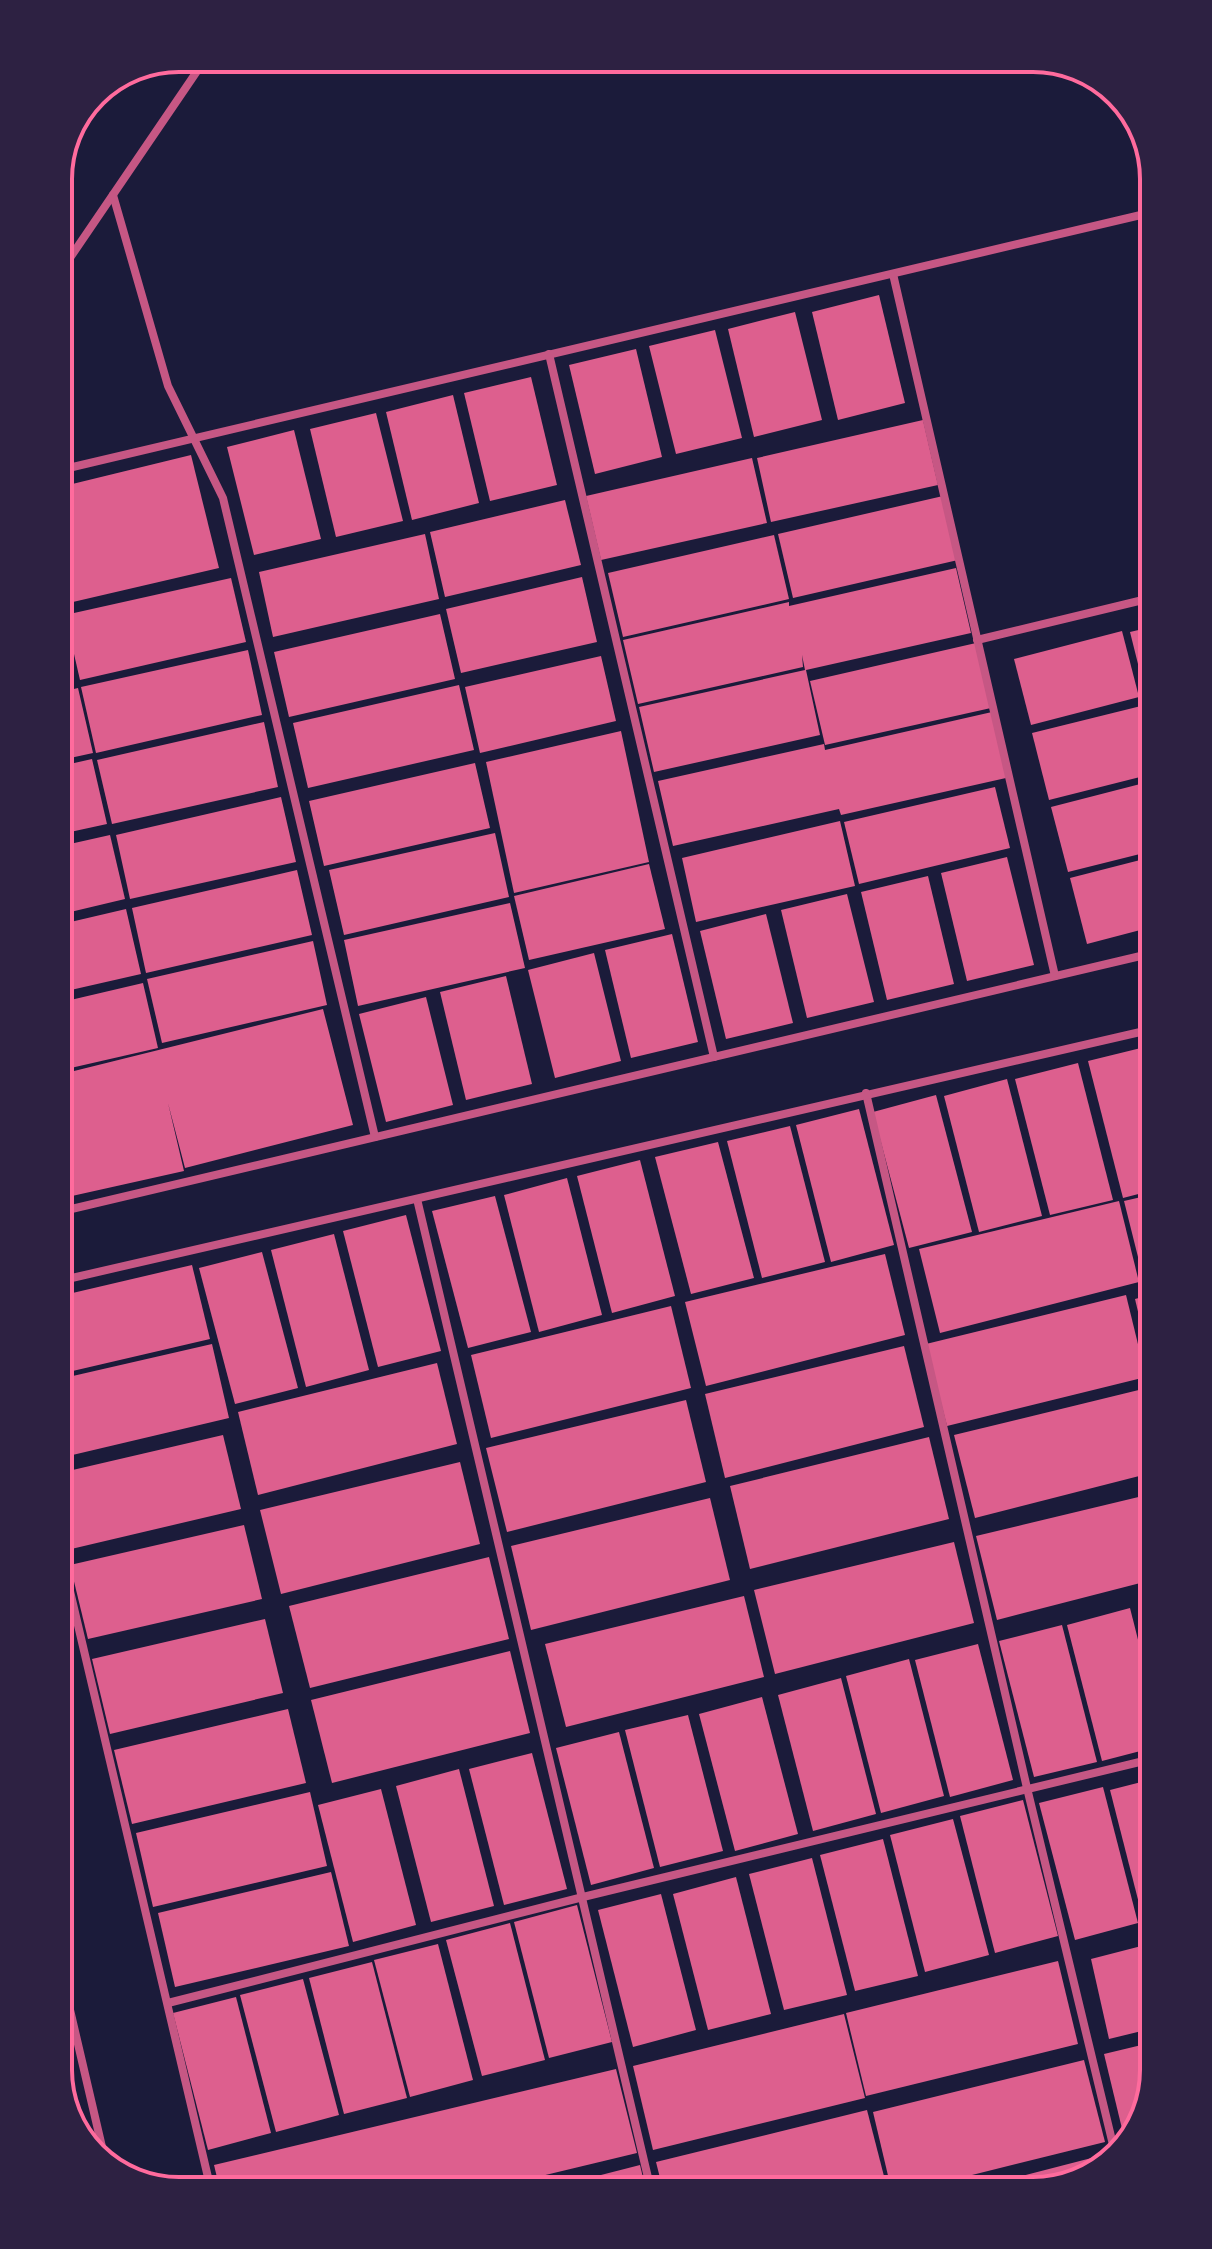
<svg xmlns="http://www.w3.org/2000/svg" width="1212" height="2249" font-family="'Source Sans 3',sans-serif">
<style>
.building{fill:#dd5f8e}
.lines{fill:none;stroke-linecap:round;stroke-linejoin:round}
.minor{stroke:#c65784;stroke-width:8}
.rim{fill:none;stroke:#ff6b9d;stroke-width:4}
</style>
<rect width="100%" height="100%" fill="#1b1b3a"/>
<g class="building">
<polygon points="879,295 905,403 838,420 812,312"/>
<polygon points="795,312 822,420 754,437 728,329"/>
<polygon points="715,330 742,438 676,454 649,346"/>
<polygon points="636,349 662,457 595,474 569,365"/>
<polygon points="531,377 557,485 490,501 464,393"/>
<polygon points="453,395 479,503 412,520 386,412"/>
<polygon points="376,413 403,521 336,537 310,429"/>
<polygon points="923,420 938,485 771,522 757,458"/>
<polygon points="294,430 321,539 254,555 227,447"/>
<polygon points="191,455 219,568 60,605 60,487"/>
<polygon points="752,458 767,523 601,560 586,496"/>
<polygon points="943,496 958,560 793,598 778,534"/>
<polygon points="565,500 581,565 445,597 430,532"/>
<polygon points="425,534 439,599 273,637 259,572"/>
<polygon points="774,535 789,599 623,637 608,573"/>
<polygon points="956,568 971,633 806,670 820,735 654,772 639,707 805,670 802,655 803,667 638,704 623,640 789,602 789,606"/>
<polygon points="582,577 597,642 461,673 446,609"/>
<polygon points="231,578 246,642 80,680 65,615"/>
<polygon points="440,614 455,679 289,717 274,652"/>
<polygon points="1147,628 1147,696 1146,696 1130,632"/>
<polygon points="60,630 73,680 61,683 61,659"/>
<polygon points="1122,631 1139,697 1031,725 1014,659"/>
<polygon points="976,643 991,708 825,745 810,681"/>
<polygon points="248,650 262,715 96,753 81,687"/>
<polygon points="601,656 616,721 480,753 465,687"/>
<polygon points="459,685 474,750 308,788 293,723"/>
<polygon points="78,688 93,753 61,760 61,692"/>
<polygon points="1141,706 1148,733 1148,775 1049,800 1032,733"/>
<polygon points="992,712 1006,778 841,815 839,809 673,846 658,781 824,744 825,750"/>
<polygon points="264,722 278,787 112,824 97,760"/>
<polygon points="621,731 649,862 514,893 486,762"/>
<polygon points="92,759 107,824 61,834 61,766"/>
<polygon points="475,763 490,828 324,866 309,801"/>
<polygon points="1148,782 1148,852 1068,872 1051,807"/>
<polygon points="995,787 1010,848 859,884 844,822"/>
<polygon points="281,797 296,862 130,899 116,835"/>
<polygon points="840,821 855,886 696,922 682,858"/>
<polygon points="495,833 509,897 344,935 329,870"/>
<polygon points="110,835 125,899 62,914 61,846"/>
<polygon points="1007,857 1034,965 967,981 941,873"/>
<polygon points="1148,858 1148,928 1087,944 1070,878"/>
<polygon points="649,864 665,929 529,960 514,896"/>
<polygon points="297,870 312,935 146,973 132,908"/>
<polygon points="928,876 954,984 887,1000 861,892"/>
<polygon points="847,894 874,1002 807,1018 781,910"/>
<polygon points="510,903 525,968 358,1006 344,940"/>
<polygon points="126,909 141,974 62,992 62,924"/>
<polygon points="766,914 793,1023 726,1039 700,931"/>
<polygon points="672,934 698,1042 631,1058 605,950"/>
<polygon points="313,941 327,1005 162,1043 147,979"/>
<polygon points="594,953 621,1061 555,1078 528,970"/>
<polygon points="506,976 532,1084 466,1100 440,992"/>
<polygon points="143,983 158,1048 62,1070 62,1002"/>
<polygon points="426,997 453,1105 386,1122 359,1014"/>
<polygon points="323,1009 353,1125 185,1168 168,1103 184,1171 63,1198 62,1074"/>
<polygon points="1149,1046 1150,1191 1123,1198 1088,1061"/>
<polygon points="1078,1063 1113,1200 1050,1215 1015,1079"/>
<polygon points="1007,1079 1042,1216 979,1232 944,1096"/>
<polygon points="936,1095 972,1232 909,1248 873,1112"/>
<polygon points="859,1109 894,1245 831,1262 796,1125"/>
<polygon points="790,1126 825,1262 762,1278 727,1141"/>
<polygon points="718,1142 754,1278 691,1294 655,1157"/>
<polygon points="640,1160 675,1296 612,1313 577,1176"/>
<polygon points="567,1178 602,1315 539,1332 504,1195"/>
<polygon points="1150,1195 1150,1284 1145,1285 1124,1201"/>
<polygon points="495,1196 531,1332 468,1348 432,1211"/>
<polygon points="1119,1201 1139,1282 940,1333 919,1249"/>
<polygon points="406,1215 441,1351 378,1367 343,1231"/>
<polygon points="334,1234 369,1370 306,1387 271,1250"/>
<polygon points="262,1252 298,1388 235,1404 199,1268"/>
<polygon points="885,1254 905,1335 706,1386 685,1302"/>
<polygon points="192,1265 210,1339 64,1373 64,1295"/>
<polygon points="1126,1295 1146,1377 947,1426 926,1344"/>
<polygon points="1150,1295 1151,1358 1149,1358 1135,1299"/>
<polygon points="671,1306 691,1388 491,1438 471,1355"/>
<polygon points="212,1344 229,1418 64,1457 64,1378"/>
<polygon points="904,1346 924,1427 725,1478 705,1394"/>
<polygon points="437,1363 457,1444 258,1495 238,1412"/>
<polygon points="1151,1387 1151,1473 975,1518 954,1435"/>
<polygon points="686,1400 706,1482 507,1532 486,1448"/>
<polygon points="223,1435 241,1509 67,1550 64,1472"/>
<polygon points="929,1437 949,1519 750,1569 730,1486"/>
<polygon points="460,1462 480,1544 281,1594 260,1510"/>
<polygon points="1151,1494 1152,1580 997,1620 976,1536"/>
<polygon points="710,1498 730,1580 531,1630 511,1546"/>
<polygon points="244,1525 262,1599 88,1639 70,1565"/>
<polygon points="954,1542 974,1623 775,1674 754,1590"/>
<polygon points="489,1557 509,1639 310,1688 289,1606"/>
<polygon points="744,1596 764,1677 566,1727 545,1644"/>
<polygon points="1152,1606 1152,1661 1151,1661 1138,1609"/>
<polygon points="1130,1608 1152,1695 1152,1748 1102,1761 1067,1625"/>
<polygon points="265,1619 283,1693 110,1734 92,1659"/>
<polygon points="1062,1625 1097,1762 1034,1777 999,1641"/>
<polygon points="978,1644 1013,1780 950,1797 915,1660"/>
<polygon points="510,1651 530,1733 332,1783 311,1700"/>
<polygon points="909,1659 944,1796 881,1813 846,1676"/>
<polygon points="841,1678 876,1814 813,1831 778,1695"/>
<polygon points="762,1697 798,1834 735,1851 699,1714"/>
<polygon points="288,1709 306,1783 132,1824 114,1750"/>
<polygon points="688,1715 723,1851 660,1867 625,1730"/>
<polygon points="619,1732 654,1868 591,1885 556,1748"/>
<polygon points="532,1753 567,1889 504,1905 469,1769"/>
<polygon points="459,1769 494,1906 431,1922 396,1786"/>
<polygon points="1153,1779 1153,1925 1145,1927 1110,1790"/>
<polygon points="1103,1787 1138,1923 1075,1940 1039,1803"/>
<polygon points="381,1789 416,1925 353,1942 318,1805"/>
<polygon points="310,1792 327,1866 153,1907 136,1833"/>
<polygon points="1023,1800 1058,1936 995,1953 960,1816"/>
<polygon points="953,1819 989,1955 925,1972 890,1835"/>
<polygon points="883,1839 918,1976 855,1991 820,1855"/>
<polygon points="812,1858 847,1995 784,2010 749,1874"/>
<polygon points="331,1872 349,1946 175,1987 158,1913"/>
<polygon points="736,1877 771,2014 708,2030 673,1894"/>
<polygon points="661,1894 696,2030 633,2047 598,1910"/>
<polygon points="577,1905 612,2042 549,2058 514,1922"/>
<polygon points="510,1923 545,2060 482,2076 446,1940"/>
<polygon points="1153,1943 1154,2028 1109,2039 1091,1959"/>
<polygon points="438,1944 473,2080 410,2097 374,1960"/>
<polygon points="1058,1961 1078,2044 866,2096 846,2013"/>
<polygon points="372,1962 407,2098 344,2114 309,1978"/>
<polygon points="303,1979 339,2115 276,2132 240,1995"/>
<polygon points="236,1997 271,2133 208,2150 173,2013"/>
<polygon points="844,2014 865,2098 653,2150 633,2066"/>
<polygon points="1154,2042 1154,2071 1134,2134 1124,2137 1104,2054"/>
<polygon points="1084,2060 1105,2142 940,2183 890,2184 873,2112"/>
<polygon points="616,2069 637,2153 496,2187 220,2190 214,2165"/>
<polygon points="867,2110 886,2184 662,2186 656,2162"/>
<polygon points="1107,2154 1108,2159 1080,2182 998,2182"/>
<polygon points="640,2165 645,2186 558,2187 558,2186"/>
</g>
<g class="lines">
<g class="minor">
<polyline points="113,195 168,386 223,498 375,1137"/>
<polyline points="59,274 206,58"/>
<polyline points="893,274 1055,976"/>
<polyline points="549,354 714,1057"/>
<polyline points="60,470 1145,214"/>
<polyline points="977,640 1147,599"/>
<polyline points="866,1093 1027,1788 1115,2153"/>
<polyline points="417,1199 650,2186"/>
<polyline points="63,1211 1149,954"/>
<polyline points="63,1280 1149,1030"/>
<polyline points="65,1570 211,2190"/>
<polyline points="67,1997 106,2164"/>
<polyline points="168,2003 583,1897 1152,1759"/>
</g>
</g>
<path d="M0 0H1212V2249H0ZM179 72H1033A107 107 0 0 1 1140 179V2070A107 107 0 0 1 1033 2177H179A107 107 0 0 1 72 2070V179A107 107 0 0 1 179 72Z" fill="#2d2142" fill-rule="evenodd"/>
<path class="rim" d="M179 72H1033A107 107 0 0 1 1140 179V2070A107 107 0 0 1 1033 2177H179A107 107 0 0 1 72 2070V179A107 107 0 0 1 179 72Z"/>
</svg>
